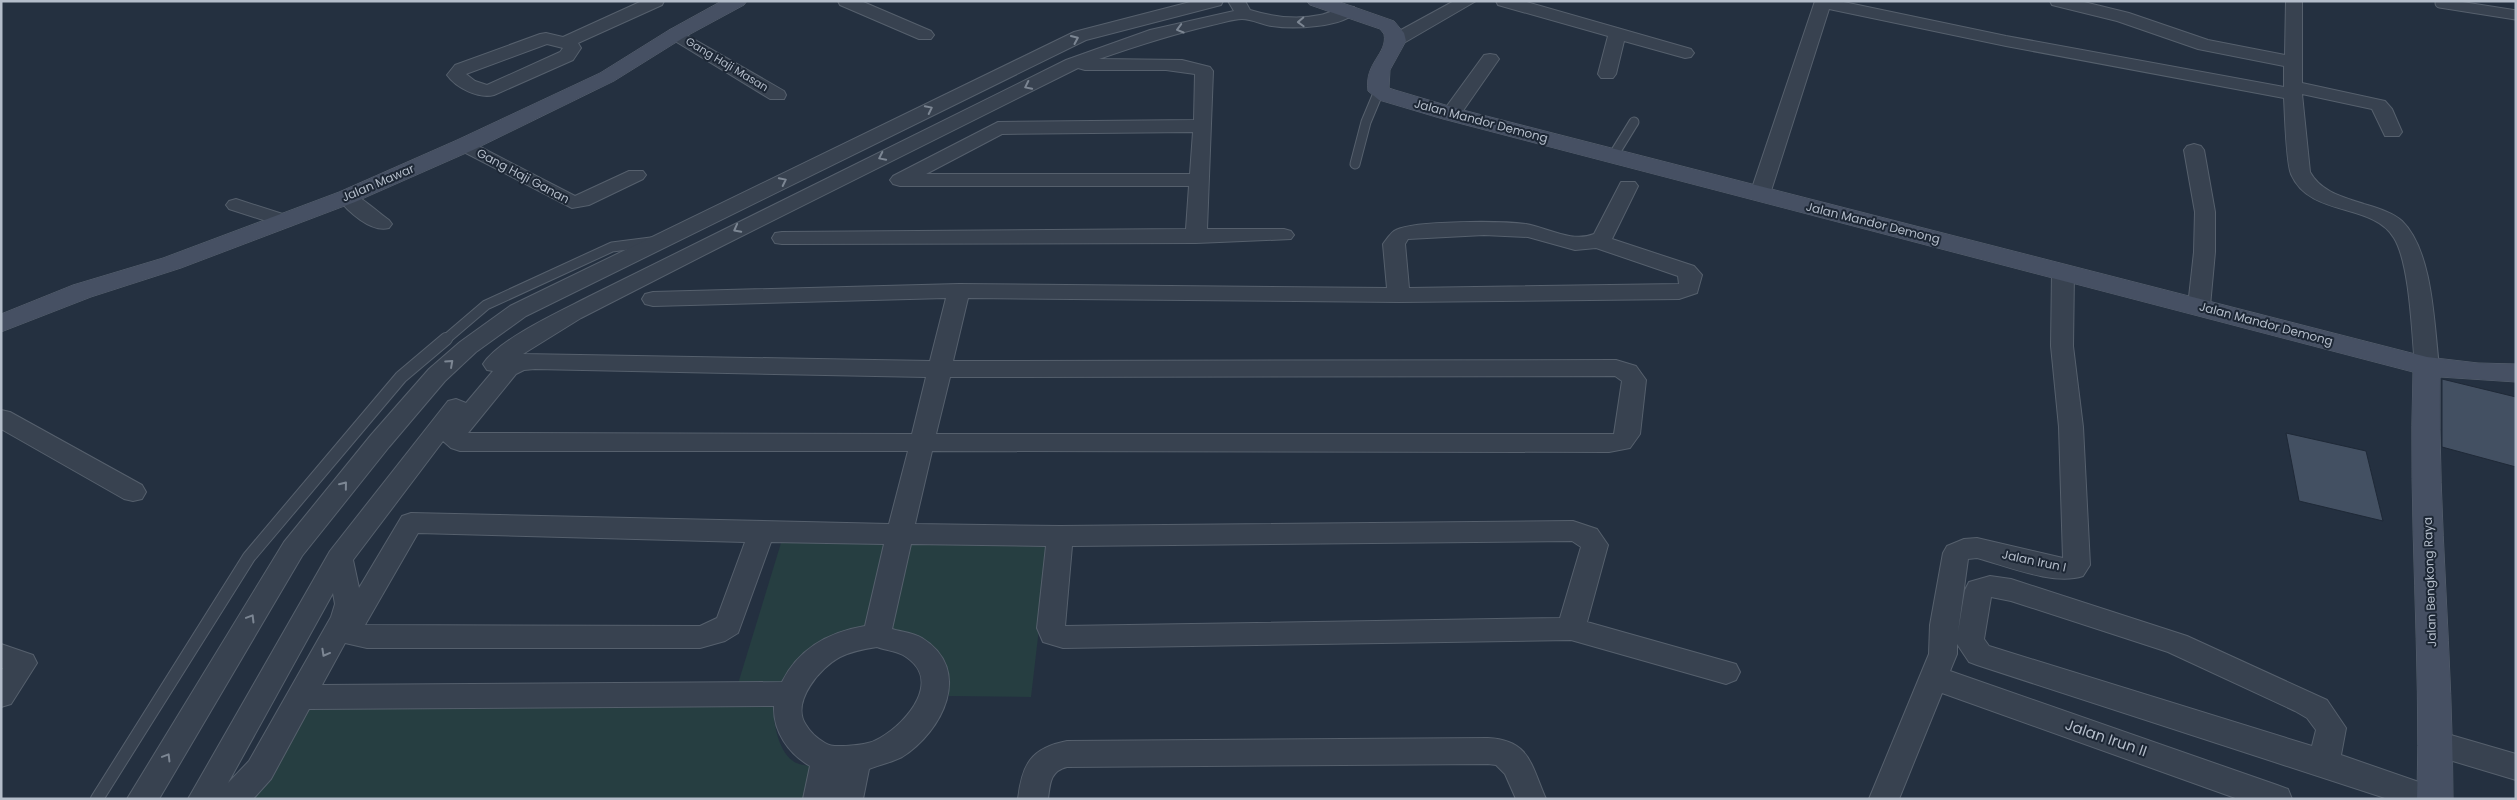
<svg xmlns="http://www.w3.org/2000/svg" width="2517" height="800" font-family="Poppins,sans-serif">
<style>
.green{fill:#263e41}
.building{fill:#435062;stroke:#1f2937}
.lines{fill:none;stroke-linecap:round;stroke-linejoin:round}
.lane-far1-casing{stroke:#56606d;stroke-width:11}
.lane-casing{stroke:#56606d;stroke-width:14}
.street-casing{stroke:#56606d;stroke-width:2}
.secondary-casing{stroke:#56606d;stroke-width:1}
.lane-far1{stroke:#384250;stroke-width:9}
.lane{stroke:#384250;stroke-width:12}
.street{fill:#384250;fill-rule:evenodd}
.secondary{fill:#465063;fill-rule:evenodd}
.oneway{stroke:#7c8693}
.labels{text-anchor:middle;stroke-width:4;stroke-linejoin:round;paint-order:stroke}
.far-street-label{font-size:11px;fill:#b4bdca;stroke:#1d2735}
.street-label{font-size:12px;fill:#b4bdca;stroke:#1d2735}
.near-street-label{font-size:15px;fill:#b4bdca;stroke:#1d2735}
</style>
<rect width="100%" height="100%" fill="#243040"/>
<g class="green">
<polygon points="891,542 870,629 785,687 737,687 781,543"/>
<polygon points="907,543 1049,543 1031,697 949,696 945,670 888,630"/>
<path d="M773 702C773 719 777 750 793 761 798 765 809 766 816 767L823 799H255L302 706Z"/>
</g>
<g class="building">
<polygon points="2442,379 2516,397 2516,467 2442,447"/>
<polygon points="2286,433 2366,451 2383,521 2299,501"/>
</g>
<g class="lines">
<g class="lane-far1-casing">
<g id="lane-far1">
<polyline points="2440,3 2516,15"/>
<polyline points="1613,156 1634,122"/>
<polyline points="1355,164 1366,122 1379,91"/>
<polyline points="445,340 486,305 612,247 651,242"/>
</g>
</g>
<g class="lane-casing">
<polyline id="lane" points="97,799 249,557 401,377 446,339"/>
</g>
<g class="street-casing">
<g id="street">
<path d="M642 1H664L662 5 578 43 581 48 573 60 494 95C479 99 456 88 447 75L455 65 540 34 546 33 563 37ZM547 44 563 48 560 52 487 85 475 81 466 74Z"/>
<polygon points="838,1 861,1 931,31 934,35 931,39 919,39 840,5"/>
<polygon points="1194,1 1223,1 1221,5 1086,40 526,316 476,352 445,381 389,447 302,556 159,799 127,799 284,542 371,435 429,369 460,342 510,306 1074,32"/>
<path d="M1228 1H1245L1250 10C1273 17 1297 20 1320 15 1332 13 1342 4 1354 7L1356 11C1345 28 1291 29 1272 26 1263 25 1252 19 1242 19 1233 19 1222 23 1212 25 1174 34 1136 46 1099 59L1182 60 1210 67 1213 71 1207 229H1284L1291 231 1294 235 1291 239 1196 243 782 244 775 243 772 238 775 233 782 232 1186 229 1189 186H900L893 184 890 180 893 176 998 122 1194 120 1195 74 1166 70H1085L1078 68 718 248 581 318 523 354 930 361 946 298 653 306 645 304 642 299 645 294 653 292 959 284 1387 288 1383 244C1387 239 1391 232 1396 230 1415 220 1503 221 1526 224 1548 228 1572 243 1594 234L1621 182H1635L1638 186 1612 239 1694 266 1702 275 1697 293 1679 299 1399 302 968 298 953 361 1616 360 1636 366 1646 380 1640 434 1630 448 1609 452 932 451 915 524 1060 526 1573 521 1597 529 1608 545 1587 622 1736 664 1740 672 1736 680 1726 684 1571 640 1063 648 1043 642 1037 628 1046 546 911 544 892 629C902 632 914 633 922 638 974 670 942 732 902 757 892 762 879 765 869 769L863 799H803L810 766C789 754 773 732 774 706L309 709 271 779 253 799H188L330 551 448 401 456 399 466 403 493 371 487 370 483 364C499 339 561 311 588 297L1066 60 1150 30 1234 11ZM1193 132 1190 174H926L1002 134ZM1484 235 1528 237 1575 250 1596 248 1678 276 1679 284 1409 288 1405 244 1408 239ZM535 369 926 377 912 434 468 433 516 374 524 370ZM1615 376 1622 381 1614 434H936L950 377ZM443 441 451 448 460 451H908L889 524 411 513 402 516 359 588 353 560ZM418 533 745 542 717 618 700 626 365 625ZM1572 541 1581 547 1560 618 1065 626 1072 546ZM771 542 884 544 865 626C829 632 799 648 782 682L322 685 345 643 367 648H700L725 641 738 633ZM333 593 335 604 331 617 249 761 228 783ZM877 647C885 650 896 651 903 655 944 679 908 722 880 738 869 745 856 745 844 746 837 746 831 747 825 743 818 739 810 732 806 725 790 702 821 667 840 657 852 651 864 649 877 647Z"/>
<polygon points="1454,1 1476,1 1402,44 1390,44 1387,40 1390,36"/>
<polygon points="1496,1 1523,1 1691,49 1694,53 1691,57 1685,58 1624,41 1616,74 1613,78 1601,78 1598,74 1608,36 1498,5"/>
<path d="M1815 1H1839L2006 36 2284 87V66L2198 49 2117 21 2052 5 2050 1H2080L2129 13 2208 40 2285 55 2286 1H2302V83L2385 101 2392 109 2402 132 2399 136H2385L2372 109 2302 94 2310 172C2321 192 2343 197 2364 204 2377 208 2392 212 2402 221 2433 251 2434 325 2439 366L2435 372 2427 374 2419 372 2415 366C2412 335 2410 264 2394 238 2373 202 2310 218 2291 174 2286 161 2285 114 2284 98L2006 46 1829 9 1770 194 1767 198 1760 200 1753 198 1750 194Z"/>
<polygon points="676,29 784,91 786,95 784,99 770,99 670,38 667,34 670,30"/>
<polygon points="1490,54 1496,55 1499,59 1458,118 1444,118 1442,114 1444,110 1484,55"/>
<polygon points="465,139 575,196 629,171 643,171 646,175 643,179 589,205 572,208 458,149 455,145 458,141"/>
<polygon points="2194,144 2201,146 2204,150 2215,212 2215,252 2210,306 2207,311 2199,313 2191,311 2188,306 2194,252 2195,212 2184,150 2187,146"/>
<path d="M347 191C357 193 379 213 389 220L392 224 389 228C371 233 347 211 337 197L340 193Z"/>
<polygon points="236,199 292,217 295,221 292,225 285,227 229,209 226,205 229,201"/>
<path d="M2063 265 2071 267 2074 272 2073 346 2083 427 2090 565 2083 576C2054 586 2007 566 1977 558L1968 559 1958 632 1965 590 1969 582 1990 576 2011 579 2187 636 2327 700 2346 728 2341 755 2439 789 2443 799H2388L1977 665 1969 662 1957 644V654L1950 671 2277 785 2288 789 2292 799H2238L1942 693 1899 799H1869L1929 654 1930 625 1943 553 1947 546 1964 539 1977 538 2063 558 2059 427 2051 346 2052 272 2055 267ZM1991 597 2011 601 2168 652 2295 711 2307 718 2316 730 2312 746 1989 646 1984 639Z"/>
<polygon points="1,410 10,412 142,485 146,492 142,499 133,501 124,499 1,429"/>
<polygon points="1,644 33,655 37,663 11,704 1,707 1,671 3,668 1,668"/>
<polygon points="2437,731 2516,754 2516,780 2426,753 2422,744 2426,735"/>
<path d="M1488 738C1530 740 1531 765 1546 799H1516L1505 774 1496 765 1488 764 1067 767C1050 771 1050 784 1048 799H1018C1022 764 1031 748 1067 741Z"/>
</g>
</g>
<g class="secondary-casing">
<g id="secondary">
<polygon points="722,1 747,1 744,5 683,38 614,81 473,150 355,202 181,268 91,297 1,332 1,314 73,285 163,258 339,192 457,140 600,73 669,30"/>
<path d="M1307 1H1337L1394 21 1404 33 1406 41 1390 70 1389 88 1395 90 1459 109 2427 357 2478 363 2516 364V382L2440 377C2438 518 2453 658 2453 799H2417C2421 656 2408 514 2413 372L1443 119 1379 100 1368 91C1364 62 1388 54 1384 34L1380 29 1310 5Z"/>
</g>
</g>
<use href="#lane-far1" class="lane-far1"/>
<use href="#lane" class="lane"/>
<use href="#street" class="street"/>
<use href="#secondary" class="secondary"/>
</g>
<defs><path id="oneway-chevron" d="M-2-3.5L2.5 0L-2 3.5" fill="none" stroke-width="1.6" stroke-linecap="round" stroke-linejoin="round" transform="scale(1.25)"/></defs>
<g class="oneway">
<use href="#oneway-chevron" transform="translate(1301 22) rotate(178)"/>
<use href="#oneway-chevron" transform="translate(1180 29) rotate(164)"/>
<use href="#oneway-chevron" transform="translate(1075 39) rotate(-24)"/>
<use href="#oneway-chevron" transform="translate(1028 86) rotate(154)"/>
<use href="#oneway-chevron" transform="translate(929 109) rotate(-26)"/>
<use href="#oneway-chevron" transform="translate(882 157) rotate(154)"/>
<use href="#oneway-chevron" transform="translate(783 181) rotate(-26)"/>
<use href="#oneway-chevron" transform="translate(737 229) rotate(152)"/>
<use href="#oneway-chevron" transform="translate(450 363) rotate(-42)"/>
<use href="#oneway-chevron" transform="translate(344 485) rotate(-51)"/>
<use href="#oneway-chevron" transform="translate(251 618) rotate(-59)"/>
<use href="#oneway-chevron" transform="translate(325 653) rotate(119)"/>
<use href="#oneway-chevron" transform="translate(167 757) rotate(-59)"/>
</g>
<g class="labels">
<g class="far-street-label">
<text transform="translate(727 64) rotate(31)" y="4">Gang Haji Masan</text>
</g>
<g class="street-label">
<text transform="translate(1481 121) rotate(15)" y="4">Jalan Mandor Demong</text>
<text transform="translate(523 176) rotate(28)" y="4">Gang Haji Ganan</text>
<text transform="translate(378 183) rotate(-23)" y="4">Jalan Mawar</text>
<text transform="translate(1873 223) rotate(14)" y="4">Jalan Mandor Demong</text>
<text transform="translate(2266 324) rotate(15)" y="4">Jalan Mandor Demong</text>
<text transform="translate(2034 561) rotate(12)" y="4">Jalan Irun I</text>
<text transform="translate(2430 582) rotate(-92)" y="4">Jalan Bengkong Raya</text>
</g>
<g class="near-street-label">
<text transform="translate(2106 738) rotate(19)" y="5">Jalan Irun II</text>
</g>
</g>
<rect width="2517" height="800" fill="none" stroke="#b4bdca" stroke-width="5"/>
</svg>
